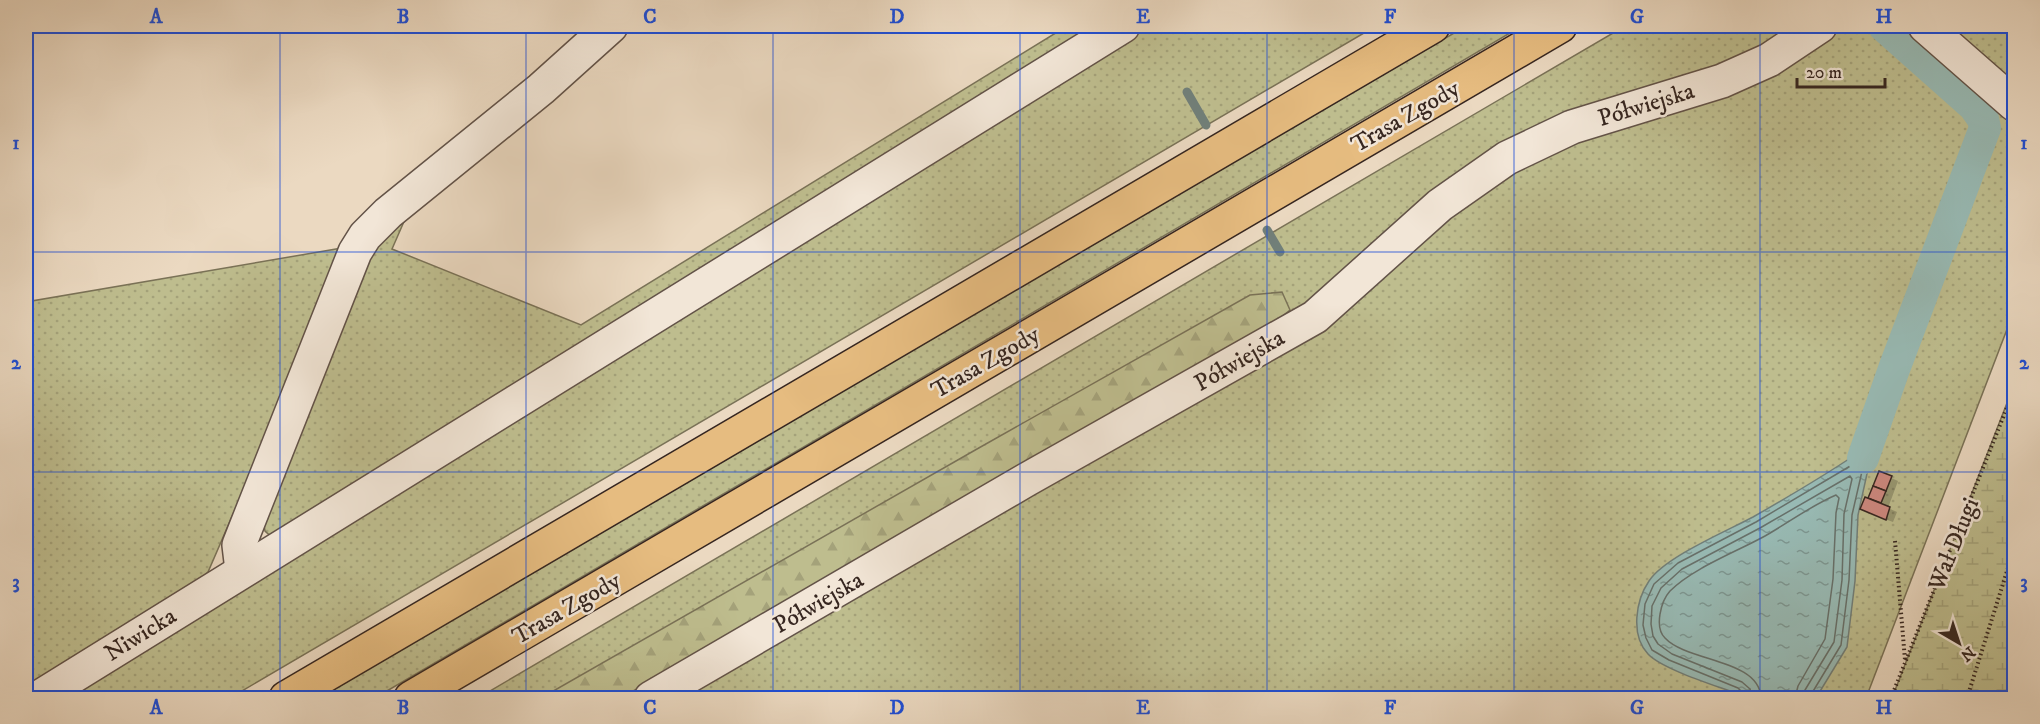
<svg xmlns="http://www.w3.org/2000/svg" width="2040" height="724" font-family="'IM FELL DW Pica',serif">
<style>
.grass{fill:url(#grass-dots);stroke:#7a7257;stroke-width:1.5}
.forest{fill:url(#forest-firs);stroke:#7a7257;stroke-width:1.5}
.wetland{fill:url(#wetland-marsh);stroke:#7a7257;stroke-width:1.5}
.water{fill:url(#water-ripples);stroke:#717f79;stroke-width:1.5}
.shadow{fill:#0003}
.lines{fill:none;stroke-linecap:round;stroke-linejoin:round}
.shore{stroke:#67706a;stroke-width:1.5}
.stream{stroke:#717f79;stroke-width:9}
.canal{stroke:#98bab4;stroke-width:32}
.building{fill:#ce8980;stroke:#362620;stroke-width:1.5}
.minor-casing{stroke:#635348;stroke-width:36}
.motorway-casing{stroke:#362620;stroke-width:36}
.path{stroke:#362620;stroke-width:4;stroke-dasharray:1.5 3;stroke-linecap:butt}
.minor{stroke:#f2e6d7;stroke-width:33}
.motorway{stroke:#e6bc80;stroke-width:33}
.grid{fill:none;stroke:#1d4ed8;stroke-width:1.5;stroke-opacity:0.55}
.labels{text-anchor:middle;stroke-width:5;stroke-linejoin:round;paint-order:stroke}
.street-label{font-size:24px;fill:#362620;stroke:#f2e6d7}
.neatline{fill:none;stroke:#1d4ed8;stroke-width:2}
.grid-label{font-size:20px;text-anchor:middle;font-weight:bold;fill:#1d4ed8}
</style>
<defs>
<pattern id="grass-dots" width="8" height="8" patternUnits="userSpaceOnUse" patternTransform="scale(1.5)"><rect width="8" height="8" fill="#bebd8e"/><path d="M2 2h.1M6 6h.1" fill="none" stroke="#a4a27a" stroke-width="1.8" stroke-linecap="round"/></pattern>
<pattern id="forest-firs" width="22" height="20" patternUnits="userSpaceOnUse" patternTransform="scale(1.5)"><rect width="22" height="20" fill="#bebd8e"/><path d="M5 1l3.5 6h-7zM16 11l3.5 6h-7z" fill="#a4a27a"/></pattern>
<pattern id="wetland-marsh" width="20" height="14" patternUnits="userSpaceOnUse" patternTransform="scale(1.5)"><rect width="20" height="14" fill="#bebd8e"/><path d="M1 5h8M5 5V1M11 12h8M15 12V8" fill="none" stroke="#a4a27a"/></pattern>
<pattern id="water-ripples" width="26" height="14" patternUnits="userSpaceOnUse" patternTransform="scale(1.5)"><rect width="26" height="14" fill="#98bab4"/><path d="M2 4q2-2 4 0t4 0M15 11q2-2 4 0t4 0" fill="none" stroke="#7d9792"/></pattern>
</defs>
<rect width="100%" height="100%" fill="#ebd9c1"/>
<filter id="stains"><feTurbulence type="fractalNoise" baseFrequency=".00333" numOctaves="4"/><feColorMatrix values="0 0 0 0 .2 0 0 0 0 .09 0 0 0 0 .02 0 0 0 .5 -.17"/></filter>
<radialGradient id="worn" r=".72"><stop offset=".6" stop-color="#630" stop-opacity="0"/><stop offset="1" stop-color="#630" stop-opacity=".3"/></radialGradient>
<g class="grass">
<polygon points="1067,26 1106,26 276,541 265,531 263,520 361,256 406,217 392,249 581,325"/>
<polygon points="1138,26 1376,26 230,698 71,698 75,696 88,673"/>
<polygon points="1466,26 1522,26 375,698 319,698"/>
<polygon points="1625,26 1800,26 1732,68 1572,119 1315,306 636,698 478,698"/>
<polygon points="1826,26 2014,26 2014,311 1866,698 666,698 1273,350 1475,185"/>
<polygon points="342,248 322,309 208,572 190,591 26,688 26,302"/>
</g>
<polygon class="forest" points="1282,292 1290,310 1251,342 782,606 621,698 541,698 977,449 1250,295"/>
<polygon class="wetland" points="2014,385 2014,698 1892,698"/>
<path class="water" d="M1855 455 1870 460 1858 515 1855 581 1847 647 1816 698H1741L1735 693C1714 685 1662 669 1648 654 1630 635 1636 600 1649 581 1665 557 1727 531 1753 517 1788 497 1822 477 1855 455Z"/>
<polygon class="shadow" points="1880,473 1898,481 1888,508 1897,512 1893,522 1869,513 1869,500"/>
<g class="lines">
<g class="shore">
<polyline points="1744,698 1743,693 1738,688 1669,660 1652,650 1646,638 1643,625 1645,604 1654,584 1678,563 1756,522 1857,462 1863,467 1852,515 1849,580 1841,645 1812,693 1811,698"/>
<polyline points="1752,698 1750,689 1742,682 1672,654 1658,644 1653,636 1651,624 1652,606 1661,588 1682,569 1760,528 1850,476 1852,479 1844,514 1842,580 1834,642 1805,690 1804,698"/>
<path d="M1761 698C1760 659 1687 662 1665 638 1654 627 1661 601 1670 591 1693 568 1736 552 1765 536 1788 523 1812 505 1836 495L1839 498 1836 513 1833 579 1825 639 1798 686 1795 698"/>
</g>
<g class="stream">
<polyline points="1187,92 1206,125"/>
<polyline points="1267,230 1280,252"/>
</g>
<polyline class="canal" points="1863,458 1894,369 1985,128 1983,119 1974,106 1884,26"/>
</g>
<g class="building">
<polygon points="1879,471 1892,476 1886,491 1873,486"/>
<polygon points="1873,486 1886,491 1881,503 1868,498"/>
<polygon points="1865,497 1890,507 1886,520 1860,509"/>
</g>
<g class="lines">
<g class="minor-casing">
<g id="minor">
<polyline points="1925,26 2014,104"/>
<polyline points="242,570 239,545 355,252 365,236 388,213 541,89 611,26"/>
<polyline points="38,698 1123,26"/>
<polyline points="651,698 1026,480 1315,317 1440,205 1507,158 1572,127 1722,81 1769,60 1820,26"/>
</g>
</g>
<g class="motorway-casing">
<g id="motorway">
<polyline points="286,698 1433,26"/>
<polyline points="411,698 1560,26"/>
</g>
</g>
<g class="path">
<polyline points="1895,541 1905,660"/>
<polyline points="1891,698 2014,390"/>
<polyline points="1967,698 2014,549"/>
</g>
<use href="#minor" class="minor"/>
<use href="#motorway" class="motorway"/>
</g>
<path class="grid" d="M280 26V698M526 26V698M773 26V698M1020 26V698M1267 26V698M1514 26V698M1760 26V698M26 252H2014M26 472H2014"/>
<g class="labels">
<g class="street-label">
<text transform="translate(1646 104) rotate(-17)" y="8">Półwiejska</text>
<text transform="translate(1405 116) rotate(-30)" y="8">Trasa Zgody</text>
<text transform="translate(1239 360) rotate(-30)" y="8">Półwiejska</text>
<text transform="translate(985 362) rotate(-30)" y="8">Trasa Zgody</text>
<text transform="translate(1953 544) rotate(-68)" y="8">Wał Długi</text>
<text transform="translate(818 602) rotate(-30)" y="8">Półwiejska</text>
<text transform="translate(566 608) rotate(-30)" y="8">Trasa Zgody</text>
<text transform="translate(140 634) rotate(-32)" y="8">Niwicka</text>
</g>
</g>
<rect width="2040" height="724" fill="none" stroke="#ebd9c1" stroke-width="66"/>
<g transform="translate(1959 643) rotate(141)" stroke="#f2e6d7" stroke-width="4.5" paint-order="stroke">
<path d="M0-4.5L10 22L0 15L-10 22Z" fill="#362620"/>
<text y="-9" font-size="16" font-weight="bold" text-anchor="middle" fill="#362620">N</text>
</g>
<path d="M1797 78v9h88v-9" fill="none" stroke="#362620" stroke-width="3"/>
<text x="1806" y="78" font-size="18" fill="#362620" stroke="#f2e6d7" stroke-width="4.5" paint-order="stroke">20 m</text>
<rect x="33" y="33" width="1974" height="658" class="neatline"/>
<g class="grid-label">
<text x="156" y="23">A</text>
<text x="403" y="23">B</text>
<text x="650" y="23">C</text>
<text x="897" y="23">D</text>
<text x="1143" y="23">E</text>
<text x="1390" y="23">F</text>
<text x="1637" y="23">G</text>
<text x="1884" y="23">H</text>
<text x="16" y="149">1</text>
<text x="2024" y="149">1</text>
<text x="16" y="369">2</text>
<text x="2024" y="369">2</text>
<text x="16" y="588">3</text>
<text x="2024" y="588">3</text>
<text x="156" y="714">A</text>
<text x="403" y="714">B</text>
<text x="650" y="714">C</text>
<text x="897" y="714">D</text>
<text x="1143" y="714">E</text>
<text x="1390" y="714">F</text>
<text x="1637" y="714">G</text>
<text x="1884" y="714">H</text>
</g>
<rect width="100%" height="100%" filter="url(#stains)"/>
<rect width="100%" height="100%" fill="url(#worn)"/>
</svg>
